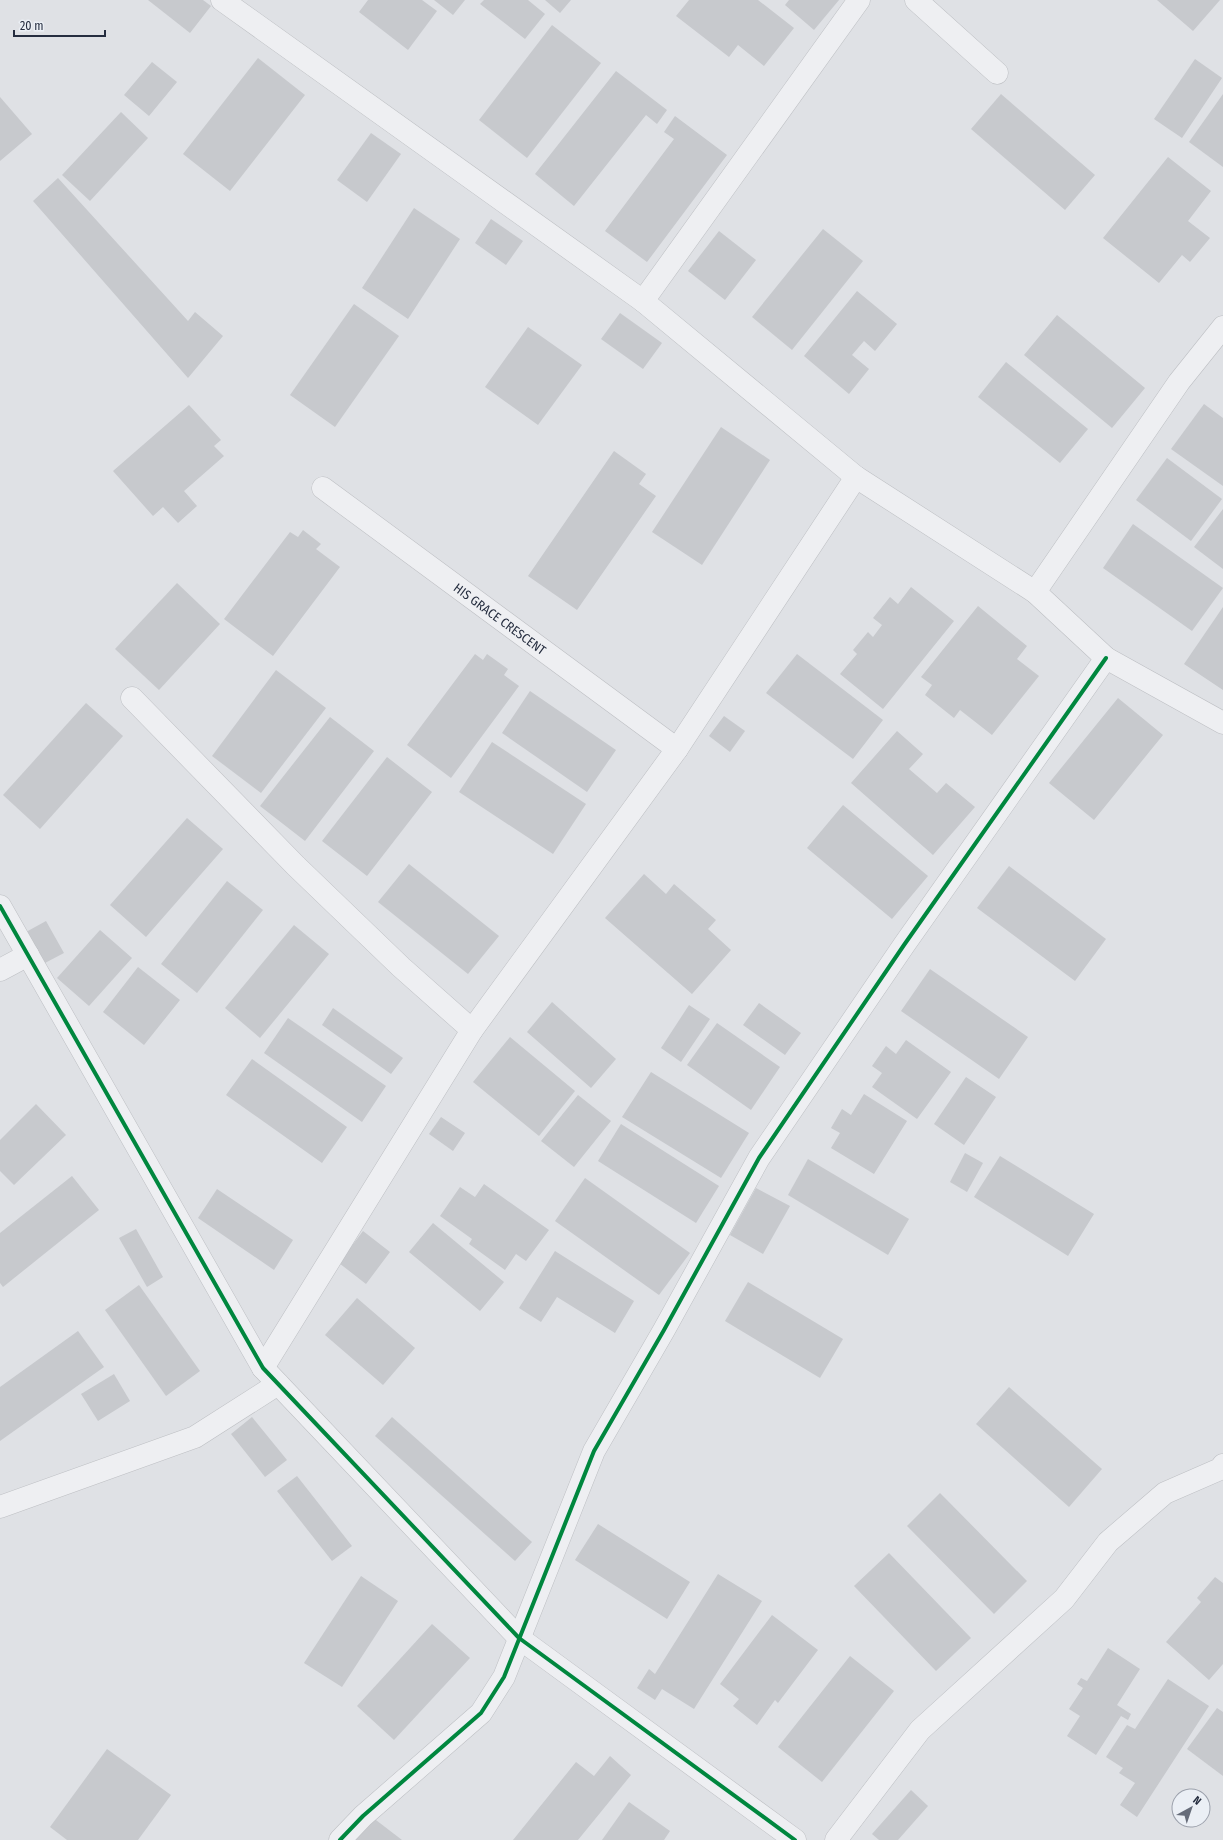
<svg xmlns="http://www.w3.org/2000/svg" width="1223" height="1840" font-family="'Fira Sans Condensed',sans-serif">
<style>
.building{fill:#c7c9cd}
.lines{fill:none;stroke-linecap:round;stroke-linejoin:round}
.minor-casing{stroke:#bdbfc3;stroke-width:23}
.minor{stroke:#eeeff2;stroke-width:22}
.cycleway-casing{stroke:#ebeff5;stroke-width:6}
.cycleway{stroke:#00873e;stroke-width:4}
.labels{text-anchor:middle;stroke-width:3;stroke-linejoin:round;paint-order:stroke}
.street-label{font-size:13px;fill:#252d3f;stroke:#ebeff5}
</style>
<rect width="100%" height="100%" fill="#dfe1e5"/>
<g class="building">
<polygon points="148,0 203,0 211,6 190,33"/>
<polygon points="368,0 422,0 437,11 408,50 359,12"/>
<polygon points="434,0 465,0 453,15"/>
<polygon points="484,0 528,0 545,14 525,39 480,4"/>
<polygon points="545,0 571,0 560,13"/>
<polygon points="689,0 758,0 794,28 764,66 738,45 729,57 676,16"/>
<polygon points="789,0 839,0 814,30 785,5"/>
<polygon points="1157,0 1220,0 1193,31"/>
<polygon points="552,25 601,63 527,158 479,120"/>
<polygon points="258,58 305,95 230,191 183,154"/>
<polygon points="1195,59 1222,78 1182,138 1154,119"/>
<polygon points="152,62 177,82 149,116 124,95"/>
<polygon points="616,71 667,110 657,124 646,115 574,206 535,174"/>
<polygon points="1001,94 1095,175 1065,210 971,129"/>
<polygon points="1223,94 1223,167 1189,142"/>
<polygon points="0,97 32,134 0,161"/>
<polygon points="121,112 148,138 90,201 62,175"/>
<polygon points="675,116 727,155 647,262 605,231 674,139 664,132"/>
<polygon points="371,133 401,154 367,202 337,180"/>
<polygon points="1168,157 1211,191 1188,221 1210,238 1190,262 1182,255 1159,283 1103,238"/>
<polygon points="58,178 188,321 195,312 223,336 188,378 33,201"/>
<polygon points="414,208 460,239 408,319 362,288"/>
<polygon points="491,219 523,241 506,265 475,243"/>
<polygon points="823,229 863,261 792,350 752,317"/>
<polygon points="719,231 756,260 725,300 688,271"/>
<polygon points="857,291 897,324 875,351 864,341 852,355 869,369 849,394 804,356"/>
<polygon points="354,304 399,336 335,427 290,395"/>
<polygon points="620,313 662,343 643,369 601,339"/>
<polygon points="1057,315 1145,388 1112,428 1024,355"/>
<polygon points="528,327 582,365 538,425 485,387"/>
<polygon points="1006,362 1088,429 1060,463 978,397"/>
<polygon points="1204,404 1223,418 1223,486 1171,449"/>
<polygon points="189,405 221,440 214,446 224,456 184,491 197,506 178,523 163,507 153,516 113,471"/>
<polygon points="721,427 770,460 702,565 652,532"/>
<polygon points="614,451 646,474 639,484 656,496 577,610 528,576"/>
<polygon points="1167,458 1222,499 1191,541 1136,500"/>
<polygon points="1223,509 1223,569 1194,547"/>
<polygon points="1133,524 1223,588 1192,631 1103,568"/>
<polygon points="303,530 321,544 316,549 340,567 273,656 224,619 290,532 298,537"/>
<polygon points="177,583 220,624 159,690 115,649"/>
<polygon points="911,587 954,621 883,709 840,674 857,654 853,650 868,632 873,637 882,625 873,618 890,597 898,604"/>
<polygon points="978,606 1027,646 1017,659 1039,676 992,735 960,710 954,718 925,695 932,685 921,677"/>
<polygon points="1223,607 1223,690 1184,664"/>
<polygon points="475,654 483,660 487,654 508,669 504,675 519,686 451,778 407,745"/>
<polygon points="797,654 883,720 853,759 766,693"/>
<polygon points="276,670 326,708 261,793 212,756"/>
<polygon points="530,691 616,750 587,792 502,733"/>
<polygon points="1118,698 1163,735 1094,820 1049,783"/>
<polygon points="86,703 123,736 40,829 3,795"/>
<polygon points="724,716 745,731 730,752 709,736"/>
<polygon points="330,717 374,751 305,841 260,806"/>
<polygon points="897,731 923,754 909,769 937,793 946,783 975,807 933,855 851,783"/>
<polygon points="492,742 586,804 553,854 459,792"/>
<polygon points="387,757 432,792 367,876 322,841"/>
<polygon points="843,805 928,876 892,919 807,848"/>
<polygon points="187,818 223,849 146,937 110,905"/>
<polygon points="409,864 499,936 468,974 378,902"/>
<polygon points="1009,866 1106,939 1075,981 977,908"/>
<polygon points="644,874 666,894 674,884 716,920 708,929 731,950 692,994 605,918"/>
<polygon points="227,881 263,910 197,993 161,964"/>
<polygon points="46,921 64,953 43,964 26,932"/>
<polygon points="294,925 329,954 260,1038 225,1008"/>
<polygon points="100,930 132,958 89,1006 57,978"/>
<polygon points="138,967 180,1000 144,1045 103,1012"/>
<polygon points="930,969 1028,1037 999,1079 901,1011"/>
<polygon points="552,1002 616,1059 591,1088 527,1032"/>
<polygon points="759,1003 801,1033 785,1055 743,1025"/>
<polygon points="689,1005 710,1019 681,1062 661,1048"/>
<polygon points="333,1008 403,1058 391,1074 322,1025"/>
<polygon points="288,1018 386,1086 362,1122 264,1053"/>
<polygon points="717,1023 780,1067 751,1110 687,1065"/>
<polygon points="510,1037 575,1091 539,1136 473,1082"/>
<polygon points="906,1040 951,1072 917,1119 872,1087 882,1073 872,1066 886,1046 896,1054"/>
<polygon points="252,1059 347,1127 322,1163 226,1095"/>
<polygon points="651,1072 749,1133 721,1178 622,1117"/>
<polygon points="966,1077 996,1097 964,1145 934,1124"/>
<polygon points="864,1094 907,1121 874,1174 831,1148 840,1133 831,1128 842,1109 851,1115"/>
<polygon points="578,1095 611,1121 574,1167 541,1141"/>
<polygon points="36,1104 66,1135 14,1185 0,1171 0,1140"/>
<polygon points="441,1117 465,1133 453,1151 429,1134"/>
<polygon points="621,1124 719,1186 696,1223 598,1161"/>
<polygon points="965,1153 983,1163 967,1192 950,1182"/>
<polygon points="1000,1156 1094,1214 1068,1256 974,1197"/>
<polygon points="808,1159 909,1219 888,1255 788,1195"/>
<polygon points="72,1176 99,1210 3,1287 0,1283 0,1233"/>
<polygon points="585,1178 690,1253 659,1295 555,1221"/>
<polygon points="484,1184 549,1230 526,1261 516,1254 505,1270 469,1244 472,1239 440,1216 460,1187 475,1197"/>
<polygon points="756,1188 790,1206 763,1254 730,1235"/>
<polygon points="217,1189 293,1240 274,1270 198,1218"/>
<polygon points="433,1223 504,1282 480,1311 409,1252"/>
<polygon points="136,1229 163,1277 147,1287 119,1238"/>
<polygon points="363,1231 390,1252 366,1284 339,1263"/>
<polygon points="555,1251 634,1301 615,1333 557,1297 541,1322 519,1308"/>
<polygon points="748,1282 843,1339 820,1378 725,1321"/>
<polygon points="139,1285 200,1371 166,1396 105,1310"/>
<polygon points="357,1298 415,1348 383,1385 325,1335"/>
<polygon points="78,1331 104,1367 0,1441 0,1387"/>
<polygon points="114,1374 130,1401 98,1421 81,1394"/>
<polygon points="1009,1387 1102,1469 1069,1507 976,1424"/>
<polygon points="252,1417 287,1460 265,1477 231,1434"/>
<polygon points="392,1417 532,1542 515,1561 375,1436"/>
<polygon points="297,1476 352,1546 332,1561 277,1491"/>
<polygon points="940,1493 1027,1581 994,1614 907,1526"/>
<polygon points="598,1524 690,1582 667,1619 575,1560"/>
<polygon points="889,1553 971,1638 936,1671 854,1586"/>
<polygon points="718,1574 762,1601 694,1709 662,1689 655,1700 637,1688 649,1669 655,1674"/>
<polygon points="361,1576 398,1601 342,1687 304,1663"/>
<polygon points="1215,1577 1223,1583 1223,1664 1209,1680 1166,1642 1201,1602 1197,1598"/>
<polygon points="772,1615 818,1650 778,1703 775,1700 757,1725 733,1706 739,1699 720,1684"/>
<polygon points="432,1624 470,1658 394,1740 357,1706"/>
<polygon points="1108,1648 1140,1669 1117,1705 1131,1714 1128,1720 1121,1716 1096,1755 1067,1736 1080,1716 1069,1709 1083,1688 1077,1684 1081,1678 1087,1681"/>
<polygon points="850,1656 894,1691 822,1782 778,1747"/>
<polygon points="1168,1679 1209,1706 1137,1817 1120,1805 1135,1783 1119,1773 1123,1768 1106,1757 1127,1725 1135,1729"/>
<polygon points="1217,1708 1223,1712 1223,1776 1187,1749"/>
<polygon points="107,1749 171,1795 138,1840 67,1840 50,1827"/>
<polygon points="610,1756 631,1775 578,1840 513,1840 576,1762 594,1776"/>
<polygon points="911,1790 928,1806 898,1840 879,1840 872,1834"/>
<polygon points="629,1802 670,1831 664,1840 602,1840"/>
<polygon points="372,1817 402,1840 354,1840"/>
</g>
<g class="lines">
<g class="minor-casing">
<g id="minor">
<polyline points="222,0 643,301 856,477 1035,592 1106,658 1223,723"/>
<polyline points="916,0 997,73"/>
<polyline points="643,301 859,0"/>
<path id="s1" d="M323 488 677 749"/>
<polyline points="1035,592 1179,382 1223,327"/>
<polyline points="132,698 296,866 401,967 472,1030"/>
<polyline points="0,906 263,1368 519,1638 795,1840"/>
<polyline points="0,970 28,955"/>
<polyline points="263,1368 472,1030 677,749 856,477"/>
<polyline points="0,1507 195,1437 278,1384"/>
<polyline points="340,1840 363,1816 481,1713 504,1677 594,1451 664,1330 759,1158 904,945 1106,658"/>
<polyline points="836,1840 920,1730 1064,1599 1108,1542 1165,1493 1220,1469 1223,1465"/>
</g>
</g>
<use href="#minor" class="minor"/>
<g class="cycleway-casing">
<g id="cycleway">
<polyline points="0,906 263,1368 519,1638 795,1840"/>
<polyline points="340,1840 363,1816 481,1713 504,1677 594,1451 664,1330 759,1158 904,945 1106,658"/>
</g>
</g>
<use href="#cycleway" class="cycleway"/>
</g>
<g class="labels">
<g class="street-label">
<text dy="5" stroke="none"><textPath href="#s1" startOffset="220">HIS GRACE CRESCENT</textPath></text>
</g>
</g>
<g transform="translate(1191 1808) rotate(40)"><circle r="19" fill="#ebeff5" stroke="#9ca1ac"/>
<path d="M0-3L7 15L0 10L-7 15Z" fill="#666c79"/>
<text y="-6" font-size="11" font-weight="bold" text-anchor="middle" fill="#252d3f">N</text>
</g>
<path d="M14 30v6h91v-6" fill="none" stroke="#252d3f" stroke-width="2"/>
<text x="20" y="30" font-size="12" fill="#252d3f" stroke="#ebeff5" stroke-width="3" paint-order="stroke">20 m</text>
</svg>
